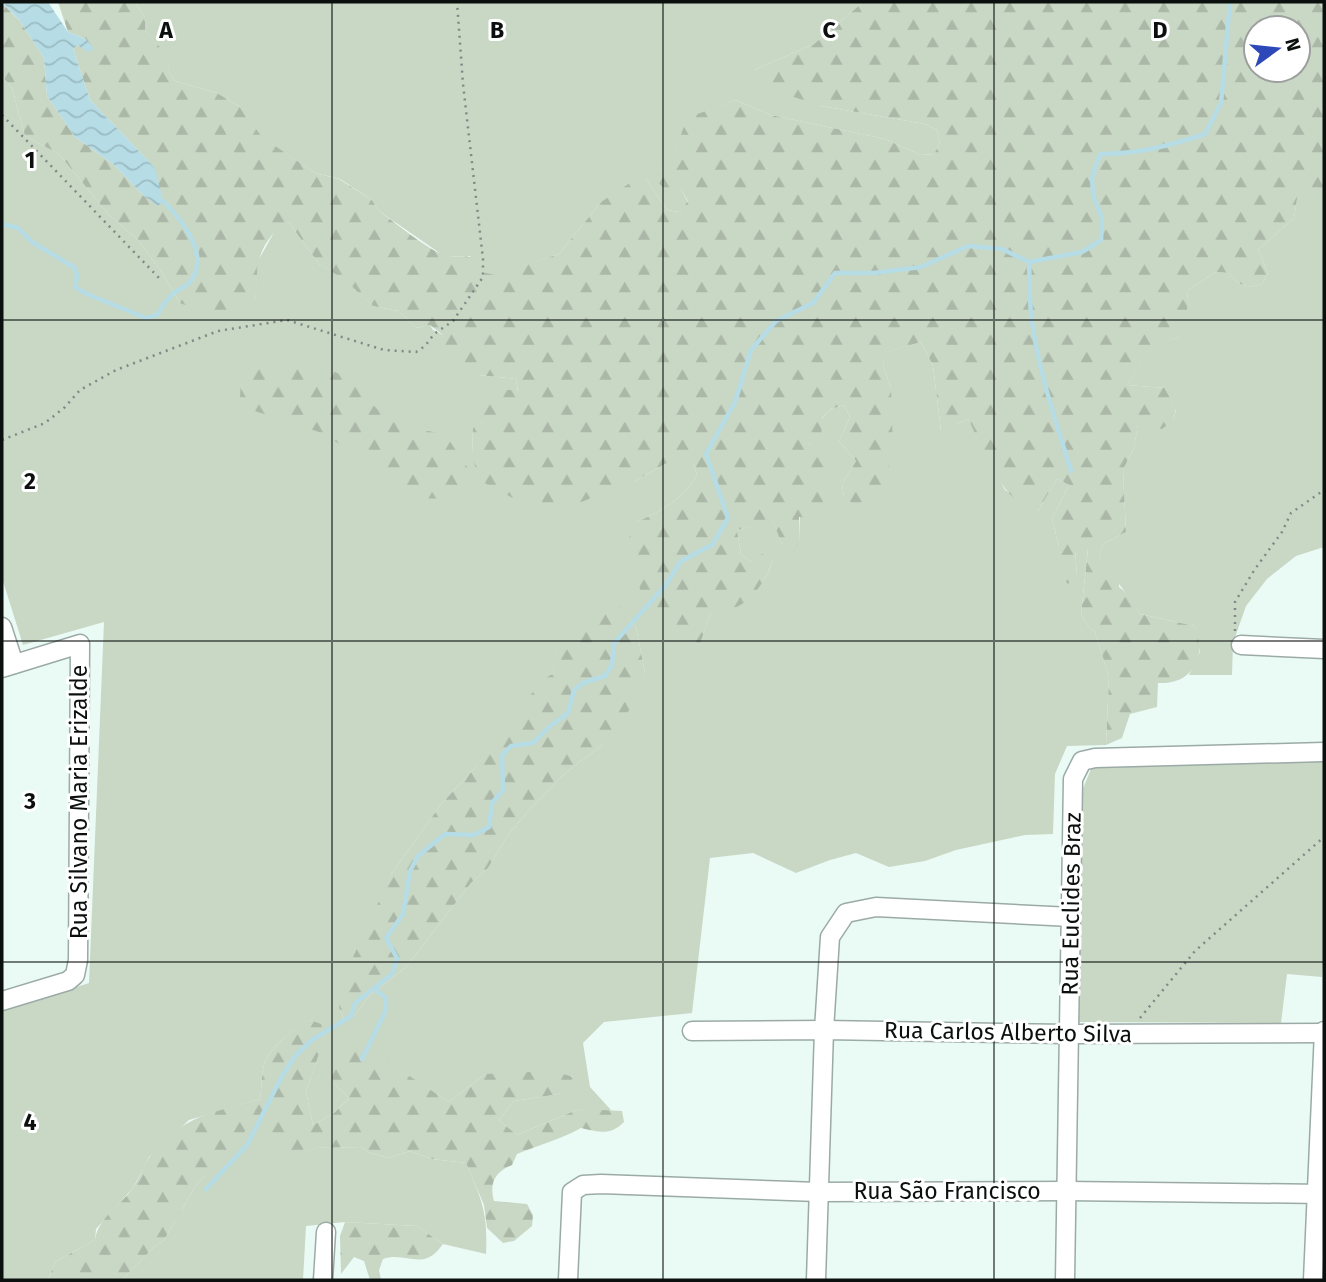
<svg xmlns="http://www.w3.org/2000/svg" width="1326" height="1282" font-family="'Fira Sans',sans-serif">
<style>
.green{fill:#c9d7c5;fill-rule:evenodd}
.forest{fill:url(#forest-firs);fill-rule:evenodd}
.water{fill:url(#water-waves)}
.lines{fill:none;stroke-linecap:round;stroke-linejoin:round}
.stream{stroke:#b6dce5;stroke-width:4.5}
.minor-casing{stroke:#9baaa6;stroke-width:21}
.path{stroke:#7f8a87;stroke-width:2.5;stroke-dasharray:2 5;stroke-linecap:butt}
.minor{stroke:#fff;stroke-width:18}
.grid{fill:none;stroke:#0b100f;stroke-width:2;stroke-opacity:0.55}
.labels{text-anchor:middle;stroke-width:6;stroke-linejoin:round;paint-order:stroke}
.street-label{font-size:23px;fill:#0b100f;stroke:#fff}
.grid-label{font-size:23px;text-anchor:middle;font-weight:bold;fill:#0b100f;stroke:#fff;stroke-width:6;stroke-linejoin:round;paint-order:stroke}
</style>
<defs>
<pattern id="forest-firs" width="22" height="20" patternUnits="userSpaceOnUse" patternTransform="scale(1.75)"><rect width="22" height="20" fill="#c9d7c5"/><path d="M5 1l3.5 6h-7zM16 11l3.5 6h-7z" fill="#abb8a8"/></pattern>
<pattern id="water-waves" width="16" height="10" patternUnits="userSpaceOnUse" patternTransform="scale(1.75)"><rect width="16" height="10" fill="#b6dce5"/><path d="M0 5q4-4 8 0t8 0" fill="none" stroke="#9bbcc3"/></pattern>
</defs>
<rect width="100%" height="100%" fill="#eafbf6"/>
<g class="green">
<polygon points="135,2 863,2 814,44 754,70 821,106 925,124 937,130 940,142 934,154 921,155 885,139 771,115 735,100 687,119 673,157 660,170 681,190 688,202 680,212 667,210 646,179 601,202 559,254 495,276 482,272 470,256 444,256 379,211 372,200 340,179 315,173 261,137 239,106 217,93 175,81 168,71 169,59 145,30 145,17"/>
<path d="M2 76 12 88 25 136 59 154 108 214 138 240 161 271 180 303 255 299 258 261 277 227 289 223 320 265 344 278 373 306 398 311 417 328 430 325 433 330 443 335 478 375 516 379 518 392 484 395V421L473 429 472 455 635 481 667 463H693L697 475C684 499 660 512 636 522L699 646 711 612C743 599 761 596 773 560L752 562 741 555 737 530 773 520 782 545 800 541C799 507 801 435 829 411 833 407 838 407 844 405L850 417 839 441 856 461 842 484 844 497 891 388 883 364 887 352 921 342 933 366 941 431 968 419 1005 490 1038 511 1057 479 1069 485 1052 519 1059 546V573L1077 575 1075 550 1088 548 1081 614 1088 626 1095 632 1109 677 1106 745 1067 746 1055 774 1053 834 1025 835 956 850 925 861 889 867 856 853 830 860 796 873 753 853 710 858 692 1013 604 1022 583 1043 590 1087 611 1110 603 1112 579 1109 517 1135 499 1120 514 1101 559 1094 573 1076 485 1074 449 1102 370 1051 333 1083 349 1098 333 1114 313 1125 306 1092 325 1035 311 1020C296 1025 268 1050 264 1065 261 1076 262 1088 260 1099L189 1120 149 1157 133 1188 96 1229 95 1240 55 1262 48 1280H2V1011L89 983 104 622 23 645 2 578ZM614 601 636 627 645 673 601 746 564 774 531 808 508 835 488 868 471 883 406 967 368 997 355 1016 344 1018 339 1008 392 873 442 803 473 770 553 674 557 653Z"/>
<path d="M1298 192 1324 204V547L1296 556 1267 579 1246 606 1233 643 1232 675H1189L1200 652 1195 626 1140 614C1128 594 1113 577 1099 557L1103 544 1126 532 1123 470 1134 448 1138 423 1173 421 1176 410 1165 388 1127 385 1153 343 1177 338 1185 329 1188 290 1216 272 1229 273C1239 286 1246 289 1262 284L1268 273 1258 250 1294 218Z"/>
<polygon points="1324,758 1324,947 1322,977 1287,974 1281,1023 1079,1022 1082,791 1091,769 1113,762"/>
<path d="M250 1125C270 1135 276 1146 294 1158L315 1148 361 1147 370 1153 389 1158 410 1151 432 1159 466 1163C482 1200 488 1213 486 1254L443 1244 417 1226 345 1222 306 1226 303 1280H122L154 1247 164 1240 195 1187Z"/>
</g>
<g class="forest">
<path d="M58 2H135L145 17V30L170 59 168 71 175 81 217 93 239 106 262 137 315 173 339 179 372 200 379 211C396 223 424 247 442 254 458 261 476 247 482 272L495 275 559 254 601 202 633 181 646 179 667 210 680 212 688 201 681 190 668 193 659 183 660 170 673 156 687 118 735 100 771 115 885 139 921 155 934 154 940 142 937 130 925 124 821 106 748 82 754 70 814 44 863 2H1324V204L1298 193 1294 218 1258 250 1268 273 1262 284C1246 289 1239 286 1229 273L1216 272 1188 290 1186 329 1177 338 1153 344 1127 385 1165 388 1176 409 1173 421 1162 429 1138 424 1134 448 1123 470 1126 532 1103 544 1099 557 1119 575V587L1129 595 1140 614 1195 626C1197 634 1201 646 1199 654 1194 675 1179 684 1158 683L1157 707 1130 714 1122 738 1106 745 1109 677 1095 632 1088 626 1081 614 1088 549 1075 551 1077 575 1068 584 1059 573V546L1052 519 1069 485 1057 479 1038 511C1002 505 984 449 968 419L957 424 953 437 941 431 933 366 921 342 888 352 883 364 891 388 893 451 880 500 855 505 844 497 842 484 856 461 839 441 850 417 844 405 831 409 822 418 821 443 809 444 833 471 822 495 826 519 799 517 800 541 793 552 782 545 773 521 737 530 741 555 752 562 762 554 773 560C767 578 753 601 734 608 727 611 719 611 711 612L699 647 650 620 626 545 636 522C660 512 684 499 697 475L693 463H667L635 481 576 504H524L479 480 472 455 473 428 484 421V395L494 388 518 391 516 379 478 375 455 366 442 344 443 335 430 325 417 328 398 311 373 306 344 279 320 265 289 223C273 229 261 247 258 265 256 275 258 288 255 298 251 309 237 317 226 321L180 303 161 271 138 240 108 214 59 154 25 136 12 88 2 76V3L20 21 44 58 47 96 75 137 113 164 144 196 155 168 90 100 73 49 86 39 68 32ZM1256 28H1298V70H1256Z"/>
<path d="M257 365 290 369 312 366 335 372 346 377 379 411 422 430 445 434 471 473 468 484 462 494 451 499 415 498 393 492 371 467 325 434 249 409 240 401C241 383 239 373 257 365Z"/>
<path d="M614 600 636 627 645 673 634 704 601 746 564 774 531 808 508 835 488 868 471 883 406 967 368 997 355 1016 344 1018 339 1008 340 985 392 873 442 803 473 770 543 679 553 674C554 667 555 659 557 652 566 631 592 606 614 600Z"/>
<path d="M310 1020 321 1024 325 1036 306 1092 313 1125 333 1114 349 1098 333 1083 329 1062 348 1049 370 1050 449 1102 485 1074 552 1071 574 1077 559 1094 514 1101 499 1120 517 1135 579 1109 622 1111 624 1122C610 1136 599 1132 581 1128 561 1139 539 1145 517 1154L512 1165C495 1172 489 1183 494 1201L527 1204 533 1215 532 1226 514 1241 503 1243 487 1228 484 1205 466 1163 432 1159 410 1151 389 1158 370 1153 361 1147 315 1148 294 1159C277 1147 269 1135 250 1126L195 1187 164 1240 154 1247 122 1280H48L55 1262 95 1240C98 1218 120 1206 133 1188 140 1178 143 1165 151 1155 184 1114 213 1113 260 1099 262 1088 261 1076 264 1065 268 1050 296 1025 310 1020Z"/>
<path d="M345 1222 417 1226 443 1244C423 1273 407 1251 383 1259L379 1270 381 1280H370L364 1261 354 1257 341 1274 340 1236Z"/>
</g>
<polygon class="water" points="2,2 48,2 68,32 86,39 94,49 88,52 78,45 73,49 90,100 155,168 163,201 158,206 144,196 113,164 75,137 47,96 44,58 20,21"/>
<g class="lines">
<g class="stream">
<path d="M2 224 18 228 32 242 75 268 77 276 75 287 87 294 146 318 157 315C162 307 166 299 174 293 178 289 184 288 188 284 213 257 182 220 163 201"/>
<path d="M1029 262C1030 282 1029 303 1032 322 1039 373 1056 422 1071 471"/>
<polyline points="362,1059 386,1010 386,998 377,991 378,986"/>
<path d="M206 1189 247 1145 282 1076 295 1056 312 1040 351 1016 355 1003 392 974 397 958 386 938 403 914 410 871 418 856 445 834 474 835 489 827 492 803 503 790 502 755 511 746 533 743 549 727 568 713 574 690 583 683 605 676 612 665 614 643 665 586 681 561 712 545 728 518 706 454 735 402 751 350 776 321 813 303 835 273H874L921 267 968 246 1002 249 1029 262 1082 252 1101 240 1102 218 1093 195 1092 177 1100 154C1139 154 1168 146 1205 134L1221 103 1230 2"/>
</g>
<g class="minor-casing">
<g id="minor">
<polyline points="2,627 14,664"/>
<polyline points="1241,645 1324,649"/>
<polyline points="2,668 80,644 78,960 75,975 68,981 2,1001"/>
<polyline points="692,1031 824,1030 1069,1034 1324,1033"/>
<polyline points="323,1280 326,1232"/>
<polyline points="568,1280 572,1192 583,1185 601,1184 818,1192 1066,1191 1324,1194"/>
<polyline points="816,1280 824,1030 830,937 846,913 876,907 1071,917"/>
<polyline points="1065,1280 1073,779 1082,761 1095,758 1324,752"/>
<polyline points="1313,1280 1324,1031"/>
</g>
</g>
<g class="path">
<polyline points="2,115 160,279"/>
<polyline points="2,440 45,423 65,407 80,390 116,370 218,331 287,320 384,350 416,352 425,346 434,334 453,321 483,277 483,259 463,84 457,2"/>
<polyline points="1235,631 1235,602 1255,569 1282,532 1291,513 1324,490"/>
<polyline points="1140,1018 1195,951 1324,837"/>
</g>
<use href="#minor" class="minor"/>
</g>
<path class="grid" d="M332 2V1280M663 2V1280M994 2V1280M2 320H1324M2 641H1324M2 962H1324"/>
<g class="labels">
<g class="street-label">
<text transform="translate(79 802) rotate(-90)" y="8">Rua Silvano Maria Erizalde</text>
<text transform="translate(1071 904) rotate(-89)" y="8">Rua Euclides Braz</text>
<text transform="translate(1008 1032) rotate(1)" y="8">Rua Carlos Alberto Silva</text>
<text x="947" y="1199">Rua São Francisco</text>
</g>
</g>
<g class="grid-label">
<text x="166" y="38">A</text>
<text x="497" y="38">B</text>
<text x="829" y="38">C</text>
<text x="1160" y="38">D</text>
<text x="30" y="168">1</text>
<text x="30" y="489">2</text>
<text x="30" y="809">3</text>
<text x="30" y="1130">4</text>
</g>
<rect width="1326" height="1282" fill="none" stroke="#0b100f" stroke-width="7"/>
<g transform="translate(1277 49) rotate(75)"><circle r="33" fill="#ffffff" stroke="#9d9f9f" stroke-width="2"/>
<path d="M0-5L12 26L0 18L-12 26Z" fill="#2d48b9"/>
<text y="-10" font-size="19" font-weight="bold" text-anchor="middle" fill="#0b100f">N</text>
</g>
</svg>
